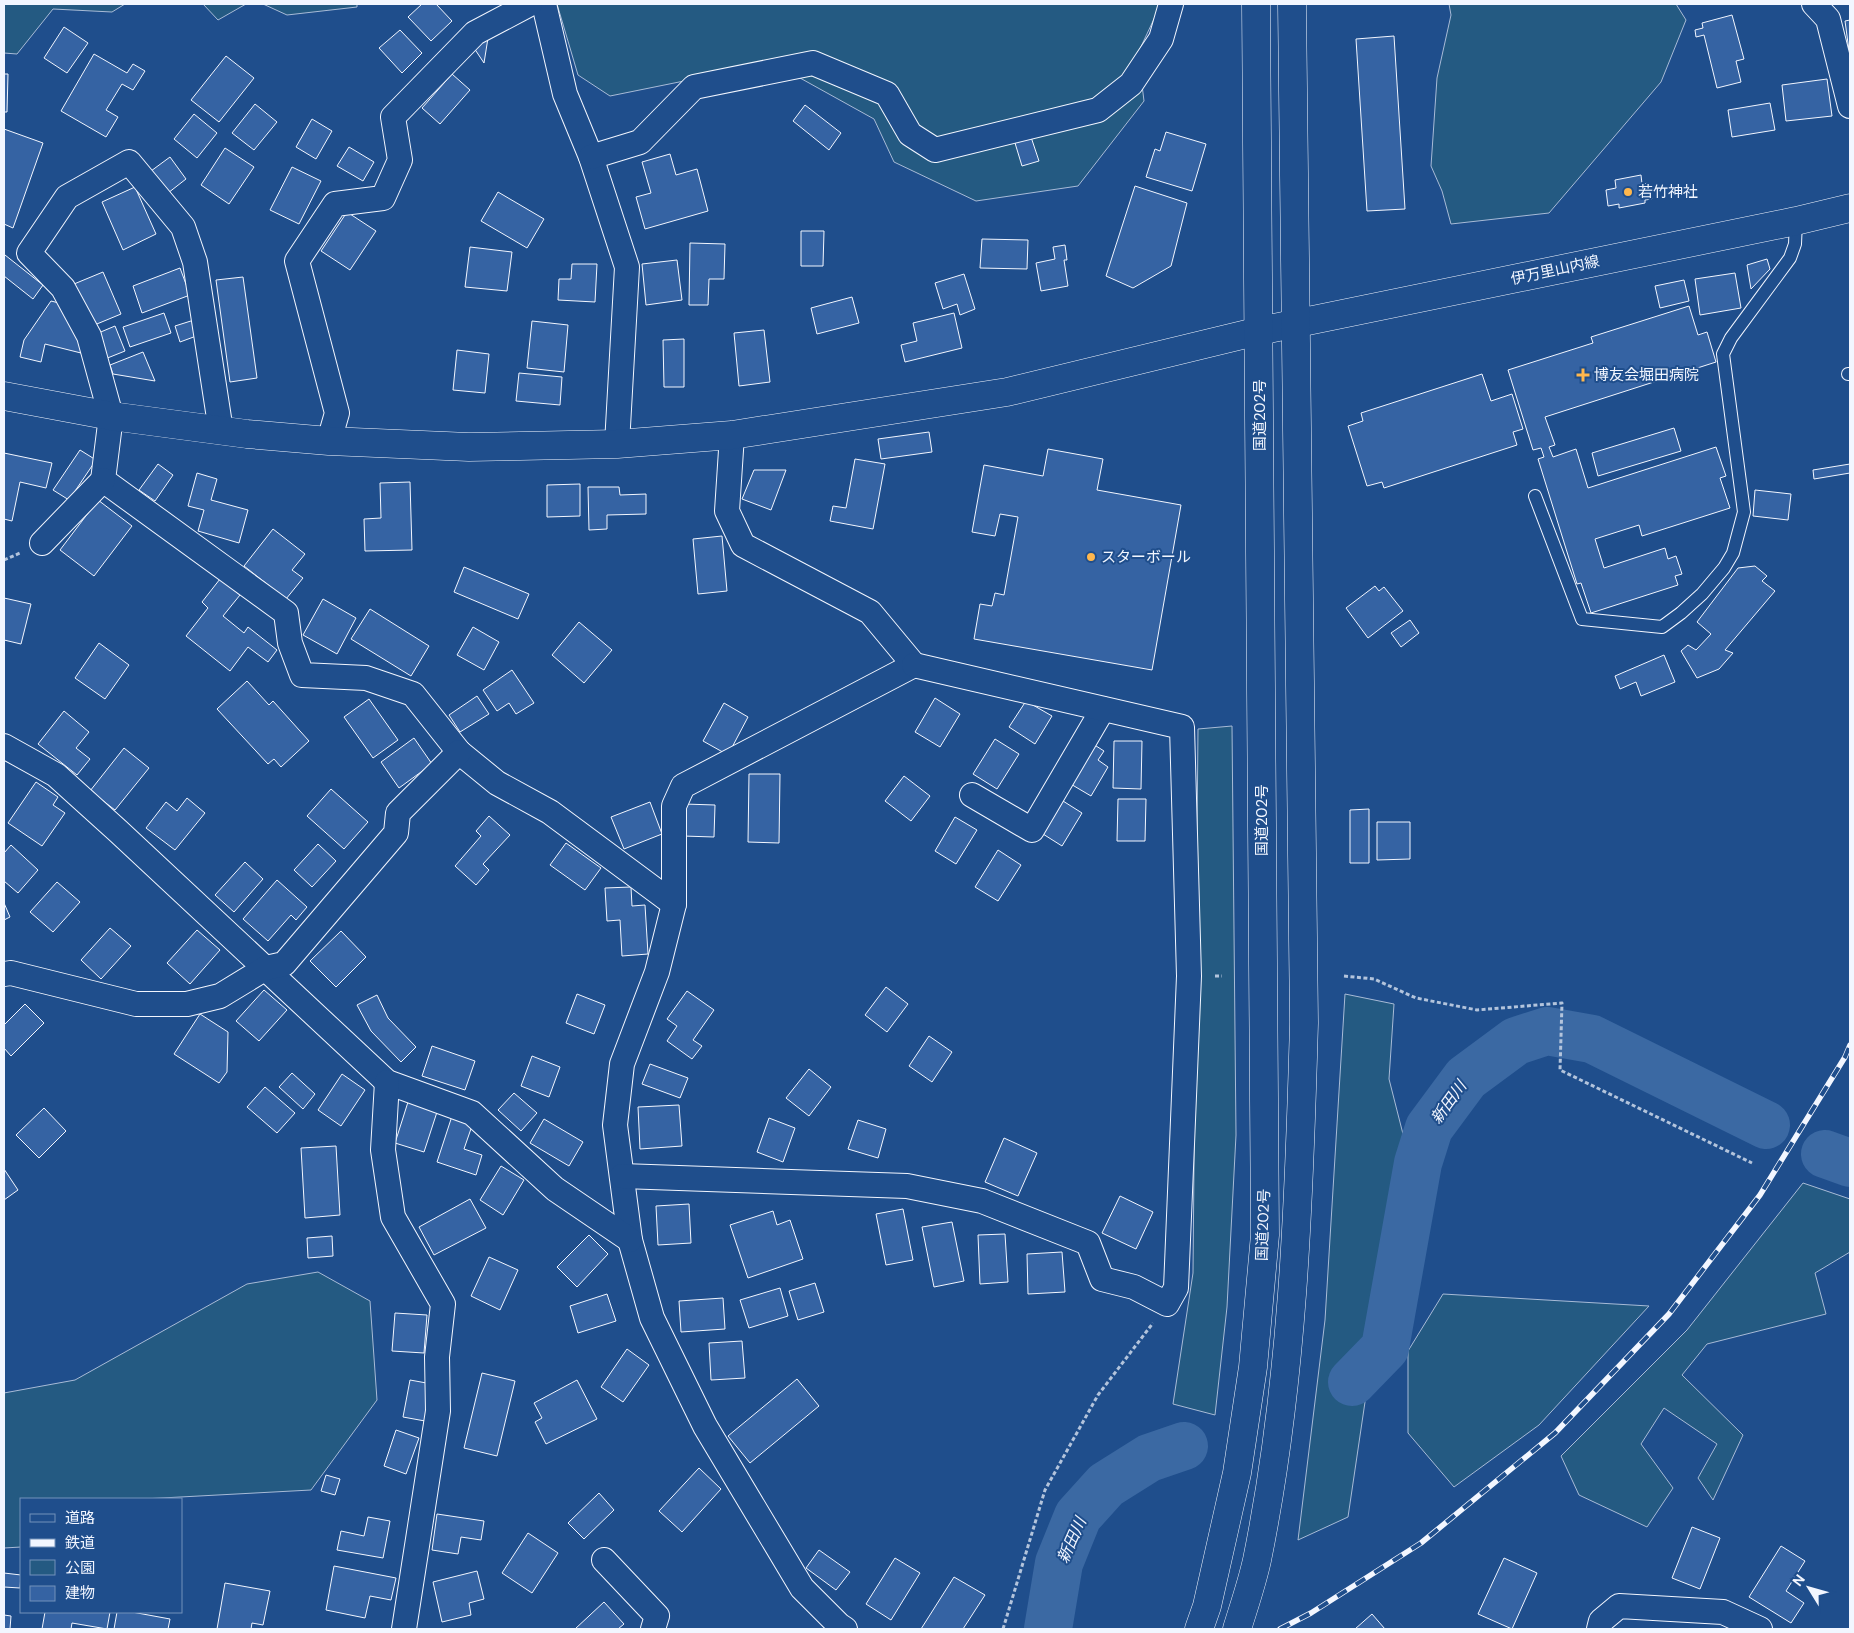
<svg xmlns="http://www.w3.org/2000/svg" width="1854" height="1633" font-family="'DM Sans','Noto Sans JP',sans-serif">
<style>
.green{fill:#245a82;stroke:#a8bbd7}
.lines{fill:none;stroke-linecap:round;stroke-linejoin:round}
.river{stroke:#3b69a3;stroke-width:48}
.building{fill:#3563a3;stroke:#f2f6ff}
.lane-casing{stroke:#f2f6ff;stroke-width:14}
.street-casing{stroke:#f2f6ff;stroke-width:26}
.secondary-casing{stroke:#f2f6ff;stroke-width:29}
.primary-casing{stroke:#f2f6ff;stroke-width:29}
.highway-casing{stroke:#f2f6ff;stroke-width:29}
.path{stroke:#b3c4dc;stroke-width:3;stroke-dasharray:4 2.5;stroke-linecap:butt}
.lane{stroke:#1f4e8c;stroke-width:12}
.street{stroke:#1f4e8c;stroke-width:24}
.secondary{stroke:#1f4e8c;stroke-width:28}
.primary{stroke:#1f4e8c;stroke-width:28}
.highway{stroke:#1f4e8c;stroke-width:28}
.rail-casing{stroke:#f2f6ff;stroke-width:5.5}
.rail{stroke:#1f4e8c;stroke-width:4;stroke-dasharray:11;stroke-linecap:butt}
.poi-dot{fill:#ffb74d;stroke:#1f4e8c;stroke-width:2}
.labels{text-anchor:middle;stroke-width:4;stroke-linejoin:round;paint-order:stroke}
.poi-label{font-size:15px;fill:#f2f6ff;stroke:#1f4e8c;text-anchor:start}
.street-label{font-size:15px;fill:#f2f6ff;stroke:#1f4e8c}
.water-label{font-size:16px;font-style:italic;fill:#f2f6ff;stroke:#1f4e8c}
</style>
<rect width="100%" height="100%" fill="#1f4e8c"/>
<g class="green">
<polygon points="4,4 125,4 112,12 53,9 17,54 4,53"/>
<polygon points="203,4 246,4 218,20"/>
<polygon points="263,4 357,4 357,7 287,15"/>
<polygon points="557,4 1161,4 1138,53 1144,101 1078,186 976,201 894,162 874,119 773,63 610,96 578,75"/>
<polygon points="1449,4 1676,4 1686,20 1661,82 1549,213 1451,224 1442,191 1431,166 1437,78 1451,15"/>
<polygon points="1232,726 1236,1135 1227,1307 1215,1415 1173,1404 1193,1273 1198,729"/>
<polygon points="1345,994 1394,1004 1389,1079 1404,1138 1348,1517 1298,1540 1325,1320"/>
<polygon points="1803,1183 1850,1199 1850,1252 1815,1273 1826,1314 1707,1344 1682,1375 1743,1435 1713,1500 1698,1478 1717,1444 1664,1408 1641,1444 1673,1488 1647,1527 1579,1495 1561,1456 1687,1330"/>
<polygon points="318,1272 370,1301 377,1400 311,1490 143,1499 21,1499 21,1547 4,1548 4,1393 75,1380 247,1284"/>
<polygon points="1443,1294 1649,1306 1539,1425 1454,1487 1408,1433 1408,1351"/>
</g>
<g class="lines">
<g class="river">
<polyline points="1825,1154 1850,1163"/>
<polyline points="1352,1382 1385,1348 1418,1163 1429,1128 1466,1078 1516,1041 1547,1031 1592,1039 1766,1125"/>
<polyline points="1048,1629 1059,1563 1078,1516 1106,1485 1149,1458 1184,1446"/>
</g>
</g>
<g class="building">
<polygon points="422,4 436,4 452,21 431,41 408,17"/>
<polygon points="1732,15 1744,59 1736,61 1741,82 1717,88 1704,35 1696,37 1695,30 1703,28 1702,23"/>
<polygon points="1850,20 1850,58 1845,21"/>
<polygon points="64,27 88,43 67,73 44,58"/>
<polygon points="400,30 422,53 402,73 379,48"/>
<polygon points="1394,36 1405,209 1367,211 1356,39"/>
<polygon points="488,38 484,63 474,48"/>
<polygon points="94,54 127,73 133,64 145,71 133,90 122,84 106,110 118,117 106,137 61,111"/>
<polygon points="226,56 254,78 219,122 191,100"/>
<polygon points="4,74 8,74 7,112 4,112"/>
<polygon points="452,74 470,90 440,124 422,108"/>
<polygon points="1827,79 1832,116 1786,121 1782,85"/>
<polygon points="1770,103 1775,130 1732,137 1728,110"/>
<polygon points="255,104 277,122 254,150 232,133"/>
<polygon points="805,105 841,133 829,150 793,121"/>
<polygon points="194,114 217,133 197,158 174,139"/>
<polygon points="312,119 332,131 316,159 296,147"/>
<polygon points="4,129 43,143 13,228 4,224"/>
<polygon points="1166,132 1206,144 1192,191 1146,177 1155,149 1160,151"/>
<polygon points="1031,137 1039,161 1022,166 1015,143"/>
<polygon points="349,147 374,162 363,181 337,166"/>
<polygon points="225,148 254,167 229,204 201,185"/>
<polygon points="670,154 676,175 697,169 708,211 645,229 636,197 651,193 642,162"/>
<polygon points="170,157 186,179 168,193 151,171"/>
<polygon points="292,167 321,181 299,224 270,210"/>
<polygon points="1641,175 1642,184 1649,183 1652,199 1645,200 1645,203 1619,208 1619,204 1608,206 1606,190 1616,188 1615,180"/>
<polygon points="1135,186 1187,203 1171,266 1133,288 1106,276"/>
<polygon points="135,187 156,234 123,250 102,202"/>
<polygon points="498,192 544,219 527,248 481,221"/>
<polygon points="347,212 376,231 350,270 321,251"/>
<polygon points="801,231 824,231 823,266 801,266"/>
<polygon points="982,239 1028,240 1027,269 980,268"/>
<polygon points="690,243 725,244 724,279 709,279 708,305 689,305"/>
<polygon points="1065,245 1067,260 1064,260 1068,286 1041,291 1036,263 1055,259 1053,247"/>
<polygon points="470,247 512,252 507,291 465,287"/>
<polygon points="5,255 43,285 33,299 4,276 4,257"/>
<polygon points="1767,259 1770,269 1751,289 1747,265"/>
<polygon points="677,260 682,300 646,305 642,264"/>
<polygon points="572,264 597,264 595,302 558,300 559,279 571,279"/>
<polygon points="180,268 190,295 142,313 133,286"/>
<polygon points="103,272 121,314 92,326 74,284"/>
<polygon points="1735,273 1741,308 1700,315 1695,279"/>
<polygon points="964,274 975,309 960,315 957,304 943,309 935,283"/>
<polygon points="243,277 257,378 230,382 216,280"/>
<polygon points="1684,280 1689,301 1660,308 1655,286"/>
<polygon points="852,297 859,323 817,334 811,308"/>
<polygon points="51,301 59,303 78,333 81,353 45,344 41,362 20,357 24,340"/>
<polygon points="1689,306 1698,335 1707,332 1716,362 1545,417 1555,445 1549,447 1553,457 1576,449 1588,488 1716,447 1726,476 1720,478 1730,508 1642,536 1639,525 1595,539 1604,568 1665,548 1668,559 1676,556 1682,574 1675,576 1678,585 1591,613 1581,583 1577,584 1538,459 1544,457 1541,448 1533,450 1508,370 1593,343 1591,337"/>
<polygon points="164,313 171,333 130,347 123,327"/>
<polygon points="954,313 962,348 905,362 901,345 917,341 913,323"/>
<polygon points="194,320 199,335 180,342 175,326"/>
<polygon points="532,321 568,325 564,372 527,368"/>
<polygon points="115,326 125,351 105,359 96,334"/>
<polygon points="764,330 770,382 739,386 734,333"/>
<polygon points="684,339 684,387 664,387 663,340"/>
<polygon points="457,350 489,354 485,393 453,390"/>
<polygon points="143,352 155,381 113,374 110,365"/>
<polygon points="519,373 562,377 560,405 516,401"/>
<polygon points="1482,374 1491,401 1512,394 1523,429 1513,432 1517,445 1384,488 1382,482 1367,486 1348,426 1363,421 1361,413"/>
<polygon points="1674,428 1681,451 1598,476 1592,453"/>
<polygon points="929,432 932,452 881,459 878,439"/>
<polygon points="1048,449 1103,459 1097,490 1181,505 1152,670 974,639 980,604 992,606 995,593 1004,595 1018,517 1000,514 995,536 972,532 984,465 1043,476"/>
<polygon points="80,450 96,460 69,500 53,490"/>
<polygon points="4,453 52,463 46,488 20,482 12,521 4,519"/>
<polygon points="855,459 885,464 873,529 830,521 833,506 846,508"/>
<polygon points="158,464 173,475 155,501 139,490"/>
<polygon points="1850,464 1850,473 1814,479 1813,470"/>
<polygon points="754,470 786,470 771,510 742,499"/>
<polygon points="197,473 217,479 211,500 248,510 239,543 198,531 204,510 188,506"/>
<polygon points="410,482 412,550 365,551 364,519 381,518 380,483"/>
<polygon points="580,484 580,516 547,517 547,485"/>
<polygon points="588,487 619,487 620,495 646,494 646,514 607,515 607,529 589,530"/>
<polygon points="1755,490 1791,494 1788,520 1753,516"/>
<polygon points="98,500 132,526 94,576 60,550"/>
<polygon points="273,529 305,554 292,570 303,578 286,599 244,566"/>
<polygon points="722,536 727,591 698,594 693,539"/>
<polygon points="1755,566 1767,576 1762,581 1775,591 1725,650 1733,653 1719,669 1697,678 1681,651 1688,645 1696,650 1711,634 1697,622 1738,568"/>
<polygon points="464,567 529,594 518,619 454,592"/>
<polygon points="220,579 240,595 223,616 244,633 248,627 277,650 268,662 248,647 230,671 186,636 208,608 202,602"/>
<polygon points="1375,586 1379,591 1384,587 1403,611 1368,638 1346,608"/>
<polygon points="4,598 31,604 21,644 4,640"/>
<polygon points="323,599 356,618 337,654 303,635"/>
<polygon points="370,609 429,646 411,676 351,639"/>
<polygon points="1410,620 1419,633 1401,647 1391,633"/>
<polygon points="579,622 612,650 584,683 552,655"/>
<polygon points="473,627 499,642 484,670 457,655"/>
<polygon points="99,643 129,665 105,699 75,678"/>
<polygon points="1664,655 1675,682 1641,696 1636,682 1620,689 1615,676"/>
<polygon points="512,670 534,703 516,714 509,703 497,711 483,690"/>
<polygon points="247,681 269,705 273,701 309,741 281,767 274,759 268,764 217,709"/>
<polygon points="477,696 489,714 460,732 449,715"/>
<polygon points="935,698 960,714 940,747 915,732"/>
<polygon points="369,699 398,740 373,758 344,717"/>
<polygon points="1026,701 1052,716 1035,744 1009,727"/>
<polygon points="724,703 748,717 728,755 703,741"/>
<polygon points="64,711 89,732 76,748 90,759 77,775 38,744"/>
<polygon points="414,738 432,764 399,788 381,762"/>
<polygon points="995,739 1019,754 997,789 973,774"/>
<polygon points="1114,741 1142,741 1141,789 1113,788"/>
<polygon points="1093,744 1104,751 1098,760 1108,767 1091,796 1069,783"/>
<polygon points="124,748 149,768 115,810 90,791"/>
<polygon points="749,774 780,774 779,843 748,842"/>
<polygon points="904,776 930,796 911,821 885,801"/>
<polygon points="36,782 58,797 53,805 65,813 42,846 8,823"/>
<polygon points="331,789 368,822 344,849 307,816"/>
<polygon points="187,798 205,813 175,850 146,828 166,802 177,811"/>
<polygon points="1118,799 1146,799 1145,841 1117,841"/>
<polygon points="1063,801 1082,813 1062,846 1043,834"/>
<polygon points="650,802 662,834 624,849 611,817"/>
<polygon points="684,804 715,805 714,837 683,836"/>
<polygon points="1369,809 1369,863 1350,863 1350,810"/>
<polygon points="489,816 510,835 483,864 489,870 476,885 455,866 481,836 476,831"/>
<polygon points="955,817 977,830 956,864 935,851"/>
<polygon points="1377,822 1410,822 1410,859 1377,860"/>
<polygon points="566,843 601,868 585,890 550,865"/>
<polygon points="318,844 336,861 312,887 294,870"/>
<polygon points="11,845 38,870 18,893 4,881 4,853"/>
<polygon points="998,850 1021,865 998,901 975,887"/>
<polygon points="245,862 263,879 234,912 215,895"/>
<polygon points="277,880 307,907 296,920 291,915 268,941 243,919"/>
<polygon points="57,882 80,902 53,932 30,912"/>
<polygon points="631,887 632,906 645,905 648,954 622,956 620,920 607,921 605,888"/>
<polygon points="4,903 10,917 4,920"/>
<polygon points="110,928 131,946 101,979 81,960"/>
<polygon points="197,930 220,950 190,984 167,963"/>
<polygon points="341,931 366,957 336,987 310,961"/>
<polygon points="886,987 908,1004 887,1032 865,1015"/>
<polygon points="264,990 287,1010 259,1041 236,1021"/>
<polygon points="687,991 714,1010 693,1040 702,1046 692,1059 667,1041 677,1026 667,1019"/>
<polygon points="577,994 605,1005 594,1034 566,1023"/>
<polygon points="377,995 388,1018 416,1047 401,1062 371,1031 357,1005"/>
<polygon points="25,1004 44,1023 11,1056 4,1048 4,1025"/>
<polygon points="200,1014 228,1032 227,1072 219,1083 174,1054"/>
<polygon points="929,1036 952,1052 932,1082 909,1066"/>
<polygon points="432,1046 475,1061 465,1090 422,1076"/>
<polygon points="532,1056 560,1067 549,1097 521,1086"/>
<polygon points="650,1064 688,1078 680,1098 642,1084"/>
<polygon points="809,1069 831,1087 809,1116 786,1098"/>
<polygon points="292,1073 315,1094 303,1109 279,1087"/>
<polygon points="342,1074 365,1090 341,1126 318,1110"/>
<polygon points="265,1087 295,1113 277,1133 247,1107"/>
<polygon points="514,1093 537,1113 521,1131 498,1110"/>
<polygon points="408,1102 437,1112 424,1152 395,1143"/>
<polygon points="679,1105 682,1146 640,1149 638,1107"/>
<polygon points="44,1108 66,1131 39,1158 16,1135"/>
<polygon points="453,1113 474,1120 464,1149 482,1155 476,1175 437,1162"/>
<polygon points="769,1118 795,1128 783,1162 757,1152"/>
<polygon points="544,1119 583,1142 569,1166 530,1143"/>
<polygon points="858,1120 886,1129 878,1158 848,1149"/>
<polygon points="1004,1138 1037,1153 1018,1196 985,1182"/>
<polygon points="336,1146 340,1215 305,1218 301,1148"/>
<polygon points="501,1166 524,1180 503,1215 480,1200"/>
<polygon points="4,1169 18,1190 4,1200"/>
<polygon points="1120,1196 1153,1212 1136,1249 1102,1233"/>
<polygon points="470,1199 486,1228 434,1255 419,1227"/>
<polygon points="689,1204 691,1243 658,1245 656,1206"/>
<polygon points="903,1209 913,1260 886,1265 876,1214"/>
<polygon points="773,1211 777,1225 790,1220 803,1259 748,1278 730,1225"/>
<polygon points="952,1222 964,1281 934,1287 922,1227"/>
<polygon points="1005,1234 1008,1282 980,1284 978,1235"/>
<polygon points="589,1235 608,1254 577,1287 557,1267"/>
<polygon points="332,1236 333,1256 308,1258 307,1238"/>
<polygon points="1062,1252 1065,1292 1028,1294 1027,1254"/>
<polygon points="489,1257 518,1270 500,1310 471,1296"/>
<polygon points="815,1283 824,1312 798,1320 789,1291"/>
<polygon points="780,1288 788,1316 749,1328 740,1300"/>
<polygon points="607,1294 616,1321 578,1333 570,1306"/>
<polygon points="723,1298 725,1329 681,1332 679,1301"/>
<polygon points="395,1313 427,1315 424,1353 392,1351"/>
<polygon points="742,1341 745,1378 711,1380 709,1343"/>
<polygon points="627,1349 649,1365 623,1402 601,1387"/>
<polygon points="482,1373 515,1381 497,1456 464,1448"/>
<polygon points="797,1379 819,1406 750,1463 728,1436"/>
<polygon points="410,1380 432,1384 425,1421 403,1417"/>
<polygon points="577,1380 597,1419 546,1444 535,1422 542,1418 534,1403"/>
<polygon points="396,1430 419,1438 406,1474 384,1466"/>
<polygon points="699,1468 721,1489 682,1532 659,1511"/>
<polygon points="326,1475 340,1479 335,1495 321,1491"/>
<polygon points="599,1493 614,1510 584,1539 568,1523"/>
<polygon points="437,1514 484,1521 481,1540 461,1537 458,1554 432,1550"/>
<polygon points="368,1517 390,1521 383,1558 337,1550 341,1531 364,1536"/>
<polygon points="1692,1527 1720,1538 1700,1589 1672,1578"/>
<polygon points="528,1533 558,1553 532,1593 502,1573"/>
<polygon points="1781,1546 1805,1561 1786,1591 1804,1603 1791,1623 1749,1597"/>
<polygon points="819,1550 850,1572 836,1590 806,1568"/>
<polygon points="895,1558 920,1573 891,1620 866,1604"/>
<polygon points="1504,1558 1537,1573 1512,1629 1478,1614"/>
<polygon points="334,1566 396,1578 391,1600 370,1596 365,1618 326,1610"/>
<polygon points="477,1571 484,1599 469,1603 471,1615 442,1622 433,1582"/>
<polygon points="4,1573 21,1575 20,1588 4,1587"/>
<polygon points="954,1577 985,1595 963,1629 921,1629"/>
<polygon points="225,1583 270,1591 263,1625 252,1623 251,1629 217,1629"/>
<polygon points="604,1602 624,1624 618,1629 575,1629"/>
<polygon points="45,1612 110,1612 107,1629 72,1623 71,1629 42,1629"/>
<polygon points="117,1612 132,1612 170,1619 168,1629 114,1629"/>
<polygon points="1372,1614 1385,1629 1355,1629"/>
<polygon points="4,1615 11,1616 10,1629 4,1629"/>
</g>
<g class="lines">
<g class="lane-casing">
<g id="lane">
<polyline points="1848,374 1850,374"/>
<polyline points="1535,496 1582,619 1662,627 1681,613 1702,594 1724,568 1733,553 1744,512 1723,354 1731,338 1790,258 1795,244 1796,221"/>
</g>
</g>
<g class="street-casing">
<g id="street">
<polyline points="544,4 565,94 591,157 627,267 617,444"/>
<polyline points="1814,4 1828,19 1850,106"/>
<polyline points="591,157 640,142 694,87 813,63 887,94 910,134 935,150 1098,110 1131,84 1161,39 1171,4"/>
<polyline points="221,431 195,262 183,227 129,162 67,197 29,253 63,288 89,336 111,416 103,480 286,613 290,643 302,675 366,678 413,694 459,752 497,783 550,812 674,904"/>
<polyline points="732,435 727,511 743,545 870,612 914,665 683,786 674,806 674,904 657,972 622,1064 615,1125 630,1240 652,1318 705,1426 802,1588 839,1625 845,1629"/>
<polyline points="329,441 337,413 297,261 335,204 383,198 400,160 393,117 475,33 530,4"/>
<polyline points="42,543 103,480"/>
<polyline points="4,746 56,775 118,831 387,1082 472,1113 555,1189 630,1240"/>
<polyline points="972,795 1032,830 1103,709"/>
<polyline points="4,974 11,973 136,1004 187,1004 220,996 266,968 284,964 396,833 398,813 459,752"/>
<polyline points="387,1082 383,1150 393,1217 443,1304 437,1357 438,1411 404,1629"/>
<polyline points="622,1176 907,1186 982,1201 1088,1243 1102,1279 1134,1287 1167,1304 1176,1288 1189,976 1182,727 914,665"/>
<polyline points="604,1560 657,1616 653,1629"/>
<polyline points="1599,1629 1601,1621 1619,1606 1723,1612 1760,1629"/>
</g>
</g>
<g class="secondary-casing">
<polyline id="secondary" points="4,396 111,416 247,434 329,441 469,447 617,444 732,435 1007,392 1259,331"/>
</g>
<g class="primary-casing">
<polyline id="primary" points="1259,331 1796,221 1850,208"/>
</g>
<g class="highway-casing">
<g id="highway">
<polyline points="1199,1629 1207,1606 1237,1473 1253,1367 1265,1235 1256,4"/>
<path d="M1237 1629C1244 1606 1252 1583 1257 1560 1293 1383 1299 1203 1304 1023L1292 4"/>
</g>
</g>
<g class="path">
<polyline points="4,560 20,553"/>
<polyline points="1215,976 1222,976"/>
<polyline points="1344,976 1374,979 1416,998 1477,1010 1562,1003 1560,1070 1752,1163"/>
<polyline points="1003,1629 1045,1490 1098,1395 1153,1323"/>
</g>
<use href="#lane" class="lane"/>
<use href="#street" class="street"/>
<use href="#secondary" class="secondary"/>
<use href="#primary" class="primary"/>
<use href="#highway" class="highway"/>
<g class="rail-casing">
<polyline id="rail" points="1280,1629 1311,1613 1421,1543 1555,1433 1669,1314 1760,1195 1845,1057 1850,1045"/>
</g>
<use href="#rail" class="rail"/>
</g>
<g class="poi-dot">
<circle cx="1628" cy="192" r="5"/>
<path d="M1580.5 367.5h5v5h5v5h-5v5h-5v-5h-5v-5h5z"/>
<circle cx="1091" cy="557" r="5"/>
</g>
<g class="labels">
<g class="poi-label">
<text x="1638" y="197">若竹神社</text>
<text x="1594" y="380">博友会堀田病院</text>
<text x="1101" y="562">スターボール</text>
</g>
<g class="street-label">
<text transform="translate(1555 270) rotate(-12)" y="5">伊万里山内線</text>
<text transform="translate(1260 415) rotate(-90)" y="5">国道202号</text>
<text transform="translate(1262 820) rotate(-90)" y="5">国道202号</text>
<text transform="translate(1263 1225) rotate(-88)" y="5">国道202号</text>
</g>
<g class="water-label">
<text transform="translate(1448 1102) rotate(-54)" y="6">新田川</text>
<text transform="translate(1071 1540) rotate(-66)" y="6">新田川</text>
</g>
</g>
<rect width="1854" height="1633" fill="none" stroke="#f2f6ff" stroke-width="10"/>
<rect x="20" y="1498" width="162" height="115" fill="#1f4e8c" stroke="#7391ba"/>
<rect x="30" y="1514" width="25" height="8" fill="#1f4e8c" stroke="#7391ba"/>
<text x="65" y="1523" font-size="15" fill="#f2f6ff">道路</text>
<rect x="30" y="1539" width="25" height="8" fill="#f2f6ff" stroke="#7391ba"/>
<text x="65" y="1548" font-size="15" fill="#f2f6ff">鉄道</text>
<rect x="30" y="1560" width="25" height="15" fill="#245a82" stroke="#7391ba"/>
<text x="65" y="1573" font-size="15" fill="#f2f6ff">公園</text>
<rect x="30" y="1586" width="25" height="15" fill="#3563a3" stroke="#7391ba"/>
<text x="65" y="1598" font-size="15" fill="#f2f6ff">建物</text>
<g transform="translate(1809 1588) rotate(307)" stroke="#1f4e8c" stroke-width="4" paint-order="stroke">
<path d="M0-4L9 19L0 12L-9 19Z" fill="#f2f6ff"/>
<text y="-8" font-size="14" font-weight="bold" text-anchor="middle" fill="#f2f6ff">N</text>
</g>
</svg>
